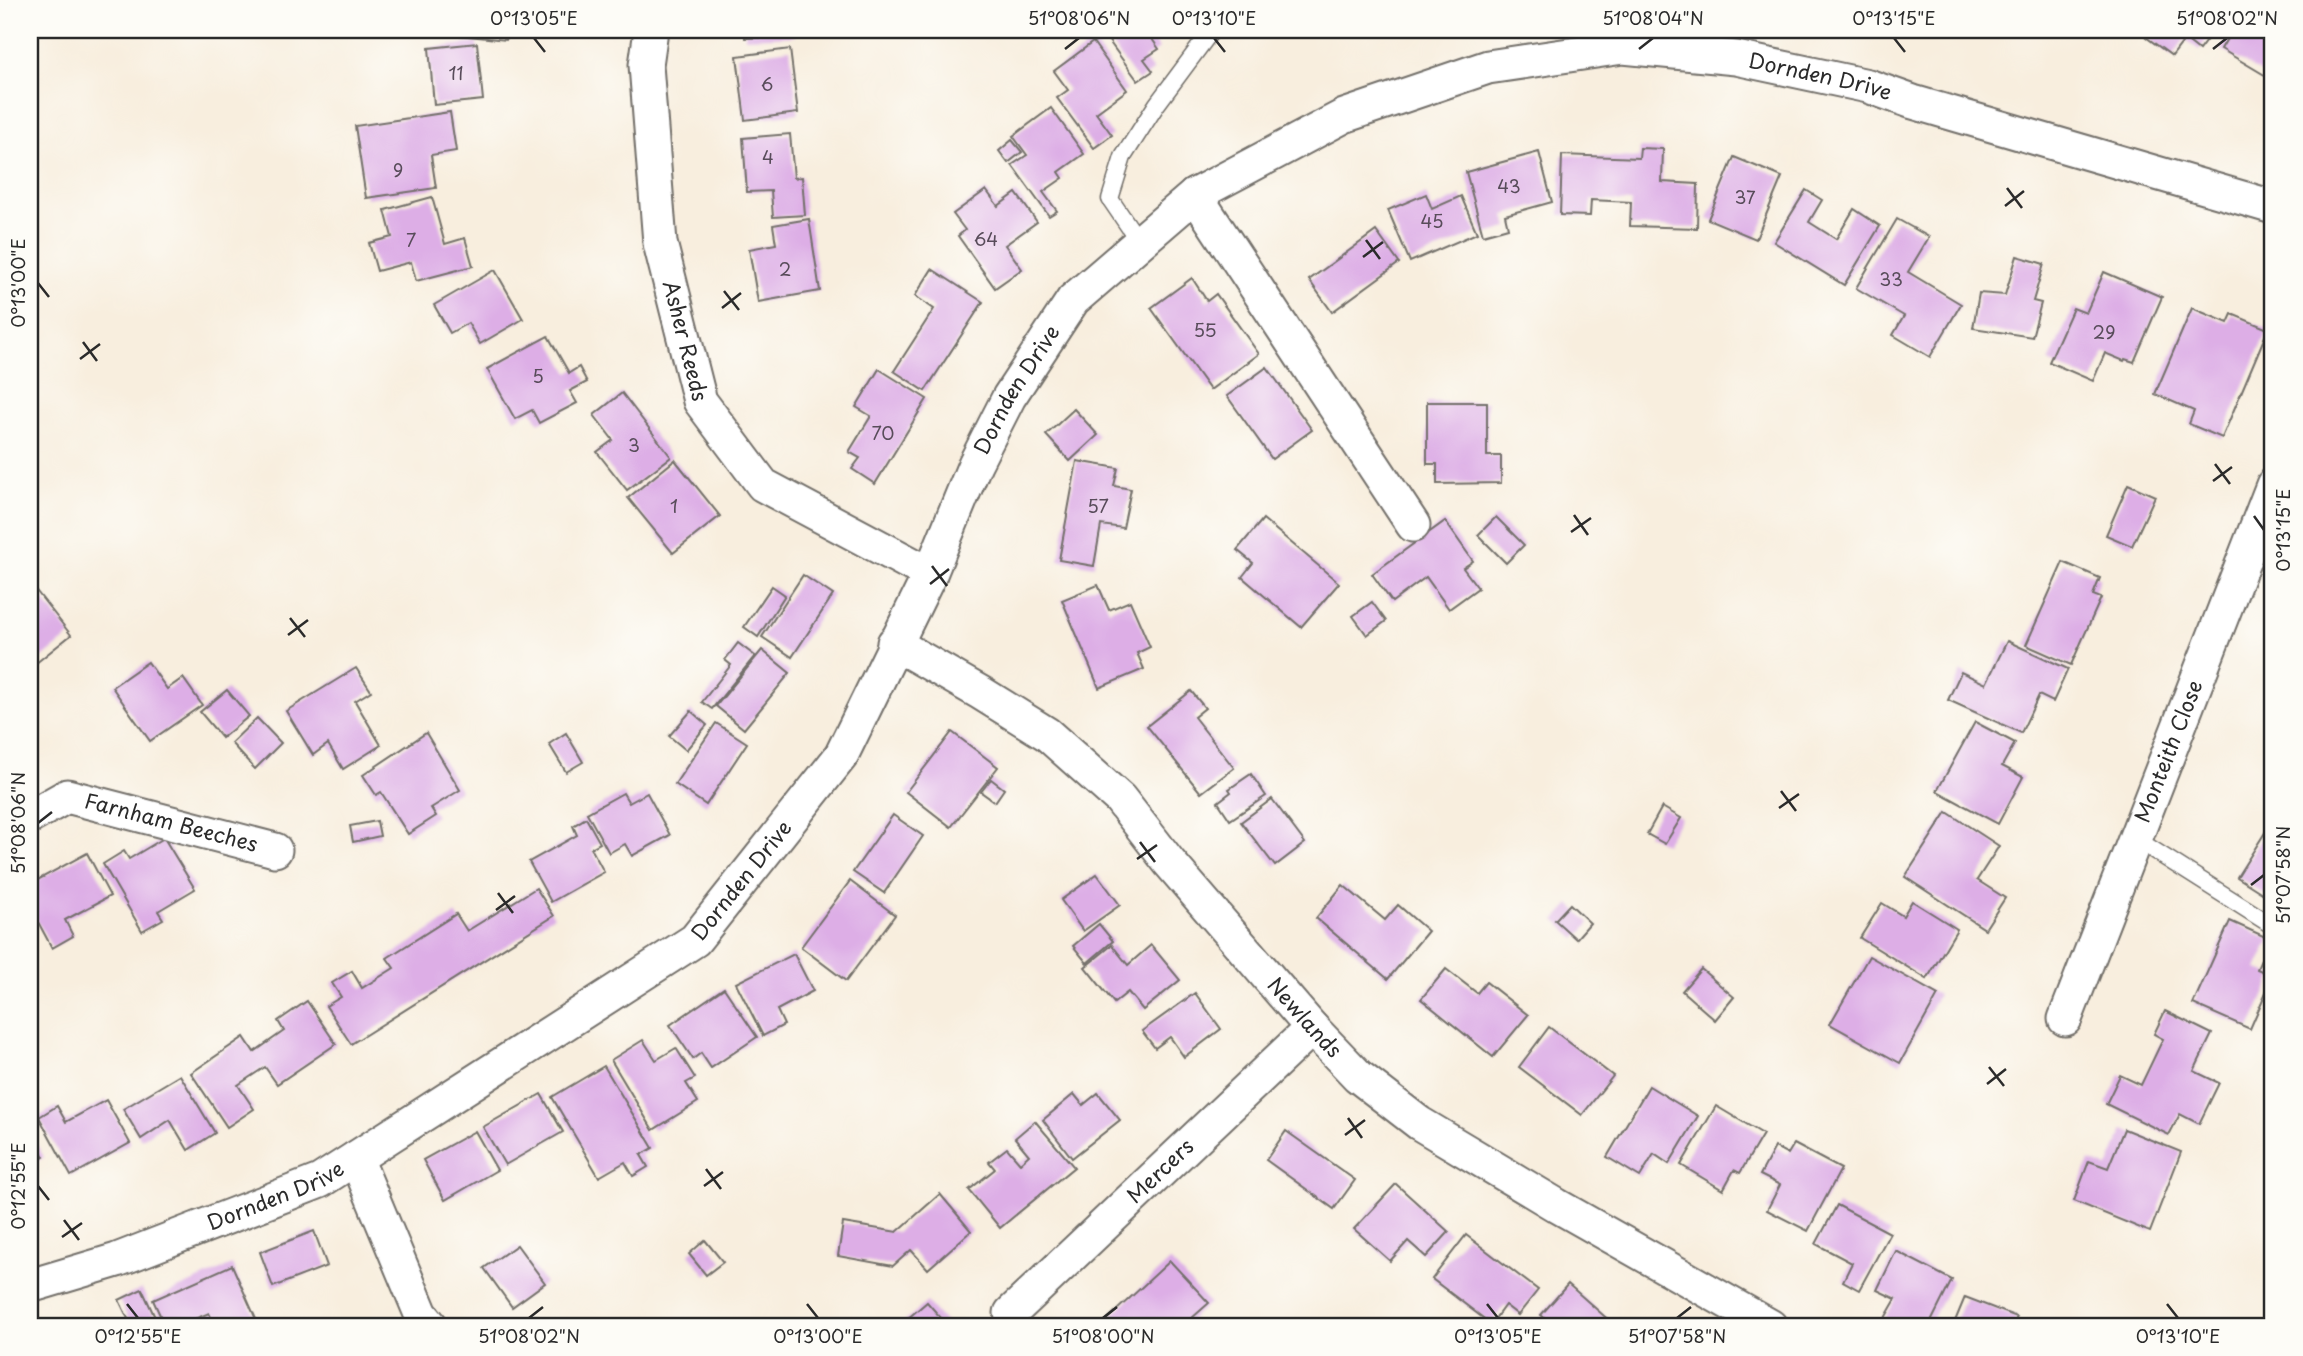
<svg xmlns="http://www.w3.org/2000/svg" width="2303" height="1356" font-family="'Playpen Sans',sans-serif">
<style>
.building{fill:#ddaee6}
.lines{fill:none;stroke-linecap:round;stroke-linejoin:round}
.lane-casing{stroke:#736f6a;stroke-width:19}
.street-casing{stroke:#736f6a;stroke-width:37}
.lane{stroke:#fff;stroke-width:16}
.street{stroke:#fff;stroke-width:33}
.ticks{fill:none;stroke:#2b2b2b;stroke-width:2.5}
.labels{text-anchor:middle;stroke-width:5;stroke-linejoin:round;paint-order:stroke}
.number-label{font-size:18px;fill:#584c5a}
.street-label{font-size:21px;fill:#2b2b2b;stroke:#fdfcf7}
.neatline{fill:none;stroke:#2b2b2b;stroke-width:2.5}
.ticks-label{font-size:18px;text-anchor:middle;fill:#2b2b2b}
</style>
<rect width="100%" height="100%" fill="#fdfcf7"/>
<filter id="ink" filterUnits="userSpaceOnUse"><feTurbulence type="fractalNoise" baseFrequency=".0143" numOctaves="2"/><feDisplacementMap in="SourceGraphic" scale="14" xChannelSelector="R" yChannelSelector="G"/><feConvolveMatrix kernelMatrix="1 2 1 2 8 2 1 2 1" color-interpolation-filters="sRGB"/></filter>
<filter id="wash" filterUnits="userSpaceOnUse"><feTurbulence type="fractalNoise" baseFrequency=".00686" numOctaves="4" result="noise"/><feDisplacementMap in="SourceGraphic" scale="28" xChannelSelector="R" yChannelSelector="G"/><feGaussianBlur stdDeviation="1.57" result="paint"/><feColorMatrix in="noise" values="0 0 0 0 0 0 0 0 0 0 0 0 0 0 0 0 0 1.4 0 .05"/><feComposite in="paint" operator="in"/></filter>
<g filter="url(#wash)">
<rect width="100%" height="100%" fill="#f8eede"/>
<g id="blocks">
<g class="building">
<polygon points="439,30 508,30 506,40 438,33"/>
<polygon points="745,30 795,30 795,36 745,38"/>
<polygon points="1107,30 1165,30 1152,39 1159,49 1144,59 1153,71 1138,81 1103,33"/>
<polygon points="2152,30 2214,30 2199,50 2185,39 2172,56 2146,37"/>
<polygon points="2232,30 2273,30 2273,80 2221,49"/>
<polygon points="1093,42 1127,90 1096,113 1112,135 1094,148 1057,98 1068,90 1054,71"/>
<polygon points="477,43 483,100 434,105 429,48"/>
<polygon points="790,49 798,113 745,120 737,56"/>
<polygon points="1051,108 1084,154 1059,172 1063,178 1043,192 1057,211 1049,216 1012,165 1027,155 1013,136"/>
<polygon points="450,112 456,151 431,155 436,188 366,198 355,126"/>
<polygon points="790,134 794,178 802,177 805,215 773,217 771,191 747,192 743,138"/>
<polygon points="1012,140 1022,152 1008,163 999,151"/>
<polygon points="1640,148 1663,149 1662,182 1698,184 1697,228 1630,226 1631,202 1591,200 1590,216 1560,215 1562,155 1639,158"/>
<polygon points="1539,152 1552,202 1505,215 1508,228 1483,235 1466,172"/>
<polygon points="1734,157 1782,177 1756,239 1708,219"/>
<polygon points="986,190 998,206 1016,193 1037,222 1005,245 1022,269 995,288 958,236 965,230 953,214"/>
<polygon points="1806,190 1822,200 1809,222 1836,239 1854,209 1880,226 1844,285 1774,242"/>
<polygon points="1426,194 1432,209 1461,196 1477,233 1410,262 1388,210"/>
<polygon points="432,197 445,244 465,238 473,266 416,281 411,262 377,271 369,243 392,237 385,210"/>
<polygon points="809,219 820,291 758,302 749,249 776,244 773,225"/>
<polygon points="1897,219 1929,237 1908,272 1961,304 1930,357 1893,335 1904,316 1856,288"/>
<polygon points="1376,231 1399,263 1332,312 1309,280"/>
<polygon points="2017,256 2044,264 2033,301 2041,303 2032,337 1973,328 1979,293 2005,295"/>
<polygon points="932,269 983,302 925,391 894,371 934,309 915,296"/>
<polygon points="495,270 523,319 480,344 468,323 450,333 434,305"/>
<polygon points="2104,272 2162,297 2134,362 2125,359 2124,361 2105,353 2093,381 2049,362 2073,308 2086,313"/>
<polygon points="1192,278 1207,301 1216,294 1259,354 1210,390 1151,308"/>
<polygon points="2192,308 2228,323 2232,314 2268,329 2222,438 2189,424 2194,411 2155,394"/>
<polygon points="548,336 569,373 579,367 587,382 570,391 577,403 539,423 532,410 515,419 487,369"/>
<polygon points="1267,367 1312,430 1272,459 1227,396"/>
<polygon points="879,369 927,399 875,484 852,469 860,458 849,452 871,416 856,407"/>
<polygon points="622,393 671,457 627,490 597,452 613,440 594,415"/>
<polygon points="1427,402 1487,402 1487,456 1501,456 1501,483 1437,484 1437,464 1427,464"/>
<polygon points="1074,409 1098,435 1070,461 1046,435"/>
<polygon points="675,460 720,516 673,553 628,498"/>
<polygon points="1077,461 1118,468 1114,486 1131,489 1123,528 1101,525 1094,566 1059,560"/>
<polygon points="2128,484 2155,496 2132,546 2106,535"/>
<polygon points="1496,517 1524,545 1506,563 1478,535"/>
<polygon points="1263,519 1339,583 1301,627 1242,577 1253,563 1237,550"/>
<polygon points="1445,521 1473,561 1463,568 1478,588 1449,609 1426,577 1392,602 1372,574"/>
<polygon points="2063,562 2100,578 2093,595 2101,598 2071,665 2026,645"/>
<polygon points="803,575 833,595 792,657 762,637"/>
<polygon points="30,583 71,635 30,668"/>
<polygon points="1098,585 1109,610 1130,601 1150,647 1137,653 1144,669 1099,688 1062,600"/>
<polygon points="772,586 785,595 758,637 744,627"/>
<polygon points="1372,602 1386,621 1367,635 1353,616"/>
<polygon points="2007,641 2068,669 2053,702 2039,695 2021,733 1948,700 1961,672 1986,684"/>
<polygon points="738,643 755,656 712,709 702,702 731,665 725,660"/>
<polygon points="762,650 790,673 744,729 716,706"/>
<polygon points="148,662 167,689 183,678 202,705 150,741 112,687"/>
<polygon points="356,668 371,691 355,701 381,745 343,769 328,744 313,755 286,711"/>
<polygon points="227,690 249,716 222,738 200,712"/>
<polygon points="1191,691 1205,708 1194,717 1234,768 1201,793 1147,726"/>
<polygon points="691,711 707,725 686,750 669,736"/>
<polygon points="257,718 281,743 255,769 231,743"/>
<polygon points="1975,722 2015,743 2002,766 2023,777 1998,824 1937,791"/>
<polygon points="716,723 747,743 706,805 675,784"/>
<polygon points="952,732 998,767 951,827 906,792"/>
<polygon points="426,733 460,790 431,808 436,816 408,834 381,792 376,795 363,775"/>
<polygon points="566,733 583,762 566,772 549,744"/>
<polygon points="1251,774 1266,796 1230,820 1218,802 1231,792 1229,789"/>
<polygon points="991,779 1004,789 995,802 981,792"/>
<polygon points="623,793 629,803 647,793 670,835 632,856 625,844 609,853 587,813"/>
<polygon points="1272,799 1305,843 1275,866 1241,822"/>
<polygon points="1662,807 1681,818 1665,844 1647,834"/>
<polygon points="1947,812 1999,846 1977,880 2005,898 1985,929 1905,877"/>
<polygon points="893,815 923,836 884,893 853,872"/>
<polygon points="586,818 600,843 591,848 604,872 551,902 529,862 577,835 573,826"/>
<polygon points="377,821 380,836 353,842 350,826"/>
<polygon points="2271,823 2273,824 2273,900 2237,877"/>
<polygon points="164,838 195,889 158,911 163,919 142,931 103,864 124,851 129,859"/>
<polygon points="87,853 110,896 65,920 73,936 52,948 30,907 30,884"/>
<polygon points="1097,874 1120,905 1083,931 1061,900"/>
<polygon points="850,881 895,915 846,981 801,947"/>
<polygon points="1343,885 1385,920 1398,905 1428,931 1388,979 1316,918"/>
<polygon points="536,888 554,916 351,1044 326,1006 341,997 332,983 352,971 362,988 394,968 387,958 456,914 467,931"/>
<polygon points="1912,901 1957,929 1927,979 1860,938 1882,903 1903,916"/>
<polygon points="1570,904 1590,923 1576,939 1555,920"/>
<polygon points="2230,921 2270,939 2257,969 2273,976 2250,1029 2193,1004"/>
<polygon points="1099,924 1113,941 1087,963 1073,946"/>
<polygon points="1112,945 1128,965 1151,945 1180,980 1143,1010 1128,992 1114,1003 1085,967"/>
<polygon points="794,954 813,991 777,1010 784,1025 763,1036 736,983"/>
<polygon points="1869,956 1938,995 1900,1063 1830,1024"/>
<polygon points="1446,969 1477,993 1486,982 1528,1015 1493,1057 1421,999"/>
<polygon points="1701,969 1734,997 1715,1020 1682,991"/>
<polygon points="724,988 757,1037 711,1068 701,1053 693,1059 670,1025"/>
<polygon points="1195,993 1221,1029 1184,1057 1170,1037 1155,1048 1142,1031"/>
<polygon points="307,1001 336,1044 277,1084 265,1067 238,1085 254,1109 227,1127 191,1073 244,1037 254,1052 284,1031 278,1021"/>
<polygon points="2165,1011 2212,1034 2194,1071 2219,1083 2199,1124 2180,1114 2169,1135 2106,1104 2120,1075 2141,1085 2163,1039 2154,1034"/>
<polygon points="1549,1027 1613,1076 1582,1115 1519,1067"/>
<polygon points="643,1040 656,1060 676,1048 695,1078 686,1083 698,1102 653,1130 611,1060"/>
<polygon points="604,1066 653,1148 641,1155 648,1167 633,1176 625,1162 599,1177 552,1097"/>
<polygon points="180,1075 215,1133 188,1150 170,1120 141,1139 123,1109"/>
<polygon points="1649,1086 1698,1116 1669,1164 1654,1154 1640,1177 1607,1157"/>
<polygon points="1098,1093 1120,1120 1072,1158 1043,1120 1074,1094 1083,1105"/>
<polygon points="541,1094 563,1132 505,1165 483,1127"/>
<polygon points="106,1100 130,1143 71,1176 39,1117 57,1106 66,1122"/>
<polygon points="1716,1106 1763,1134 1740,1173 1734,1170 1723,1190 1681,1165"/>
<polygon points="1035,1121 1074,1167 1000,1228 969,1190 995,1169 989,1162 1007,1148 1020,1163 1029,1155 1015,1138"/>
<polygon points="2124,1129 2181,1152 2150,1232 2074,1201 2089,1161 2108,1168"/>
<polygon points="475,1131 497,1170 445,1200 423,1160"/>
<polygon points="1286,1131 1355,1180 1334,1209 1266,1160"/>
<polygon points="30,1134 44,1157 30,1165"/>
<polygon points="1794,1144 1841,1169 1808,1231 1767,1210 1780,1185 1760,1175 1775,1147 1788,1154"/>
<polygon points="1396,1184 1449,1232 1426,1257 1408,1241 1390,1261 1354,1229"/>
<polygon points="940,1194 971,1231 928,1269 911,1250 893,1266 838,1256 843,1223 897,1232"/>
<polygon points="1837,1205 1890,1233 1859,1290 1843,1281 1852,1263 1816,1244"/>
<polygon points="314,1231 327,1266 273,1287 260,1252"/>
<polygon points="1466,1235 1538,1290 1518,1315 1505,1305 1491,1324 1432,1279"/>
<polygon points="705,1240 723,1262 706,1275 689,1254"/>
<polygon points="517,1245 545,1283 512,1307 484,1268"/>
<polygon points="1896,1251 1952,1280 1929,1326 1901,1326 1885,1318 1896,1299 1877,1290"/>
<polygon points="1170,1261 1209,1303 1183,1326 1109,1326 1105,1321"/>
<polygon points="232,1265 259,1326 234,1326 232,1321 215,1326 209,1313 178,1326 165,1326 153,1300"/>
<polygon points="1568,1284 1612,1323 1609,1326 1553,1326 1541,1315"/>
<polygon points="142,1289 159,1326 122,1326 130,1323 119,1300"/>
<polygon points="1965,1297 2017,1317 2013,1326 1953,1326"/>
<polygon points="927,1302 948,1326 899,1326"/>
</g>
</g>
</g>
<g filter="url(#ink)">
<use href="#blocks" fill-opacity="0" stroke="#736f6a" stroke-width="2"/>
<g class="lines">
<g class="lane-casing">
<g id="lane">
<polyline points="1140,243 1110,199 1123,157 1157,104 1212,30"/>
<polyline points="2136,839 2273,926"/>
</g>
</g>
<g class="street-casing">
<g id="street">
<path id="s1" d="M651 30 646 65 660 243 700 401 763 485 930 574"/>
<polyline points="1195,195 1413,525"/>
<path id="s2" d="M894 643 981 693 1047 734 1120 799 1169 862 1312 1028 1358 1076 1419 1123 1556 1205 1770 1326"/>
<path id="s3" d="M30 817 67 796 275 850"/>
<path id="s4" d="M2065 1019 2273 485"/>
<polyline points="356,1158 421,1314 431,1326"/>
<path id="s5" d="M30 1286 117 1260 320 1181 695 940 841 756 930 574 975 464 1009 397 1073 300 1195 195 1344 116 1488 67 1623 47 1736 58 1868 86 1913 102 2273 207"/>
<path id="s6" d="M1011 1313 1312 1028"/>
</g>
</g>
<use href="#lane" class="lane"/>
<use href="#street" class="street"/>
</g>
</g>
<path class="ticks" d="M534 38 545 52M1214 38 1225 52M1894 38 1905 52M1065 49 1079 38M1639 49 1653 38M2213 49 2227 38M2007 188 2022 208M2005 206 2024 191M1366 240 1380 259M1363 257 1383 242M38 283 49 297M724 291 739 310M722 308 741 293M83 342 97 361M80 359 100 344M2215 464 2230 484M2213 481 2232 467M1574 515 1588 535M2254 516 2264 530M1571 532 1591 518M932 566 947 586M930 584 949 569M290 618 305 637M288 635 308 620M1781 791 1796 811M1779 808 1799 794M38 823 52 812M1140 842 1155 862M1137 859 1157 845M2251 885 2264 875M498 893 513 913M496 910 515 896M1989 1067 2004 1086M1987 1084 2006 1069M1348 1118 1362 1138M1345 1135 1365 1120M706 1169 721 1189M38 1186 49 1200M704 1186 723 1172M64 1220 79 1240M62 1237 82 1223M127 1304 138 1318M807 1304 818 1318M1487 1304 1498 1318M2167 1304 2178 1318M529 1318 543 1307M1103 1318 1117 1307M1677 1318 1691 1307"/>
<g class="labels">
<g class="number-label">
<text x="456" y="80">11</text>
<text x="767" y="91">6</text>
<text x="768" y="164">4</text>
<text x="398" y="177">9</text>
<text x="1509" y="193">43</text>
<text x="1745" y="204">37</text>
<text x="1432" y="228">45</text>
<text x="986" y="246">64</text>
<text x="411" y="247">7</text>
<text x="785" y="276">2</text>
<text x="1891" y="286">33</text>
<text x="1205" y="337">55</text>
<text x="2104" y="339">29</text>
<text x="538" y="383">5</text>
<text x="883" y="440">70</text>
<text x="634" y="452">3</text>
<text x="674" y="513">1</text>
<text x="1098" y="513">57</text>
</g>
<g class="street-label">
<text dy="7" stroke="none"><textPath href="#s5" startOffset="2320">Dornden Drive</textPath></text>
<text dy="7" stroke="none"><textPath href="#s1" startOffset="315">Asher Reeds</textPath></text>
<text dy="7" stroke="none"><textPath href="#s5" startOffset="1396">Dornden Drive</textPath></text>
<text dy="7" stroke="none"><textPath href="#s4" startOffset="287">Monteith Close</textPath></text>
<text dy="7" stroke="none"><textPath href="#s3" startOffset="150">Farnham Beeches</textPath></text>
<text dy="7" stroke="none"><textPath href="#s5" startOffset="830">Dornden Drive</textPath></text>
<text dy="7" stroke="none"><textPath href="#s2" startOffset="562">Newlands</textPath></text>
<text dy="7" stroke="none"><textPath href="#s6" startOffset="206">Mercers</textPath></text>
<text dy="7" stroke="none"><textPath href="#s5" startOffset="262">Dornden Drive</textPath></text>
</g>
</g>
<rect width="2303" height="1356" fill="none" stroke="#fdfcf7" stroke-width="77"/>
<rect x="38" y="38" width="2226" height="1280" class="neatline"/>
<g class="ticks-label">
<text x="534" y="25">0°13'05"E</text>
<text x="1079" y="25">51°08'06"N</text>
<text x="1214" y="25">0°13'10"E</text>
<text x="1653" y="25">51°08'04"N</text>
<text x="1894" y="25">0°13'15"E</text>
<text x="2227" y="25">51°08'02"N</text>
<text transform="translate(19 283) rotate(-90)" y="6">0°13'00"E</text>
<text transform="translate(2284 530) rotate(-90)" y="6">0°13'15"E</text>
<text transform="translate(19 823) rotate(-90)" y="6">51°08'06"N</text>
<text transform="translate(2284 875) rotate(-90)" y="6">51°07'58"N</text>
<text transform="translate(19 1186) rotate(-90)" y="6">0°12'55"E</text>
<text x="138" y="1343">0°12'55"E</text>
<text x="529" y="1343">51°08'02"N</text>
<text x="818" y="1343">0°13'00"E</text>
<text x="1103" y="1343">51°08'00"N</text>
<text x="1498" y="1343">0°13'05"E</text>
<text x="1677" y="1343">51°07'58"N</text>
<text x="2178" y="1343">0°13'10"E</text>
</g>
</svg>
